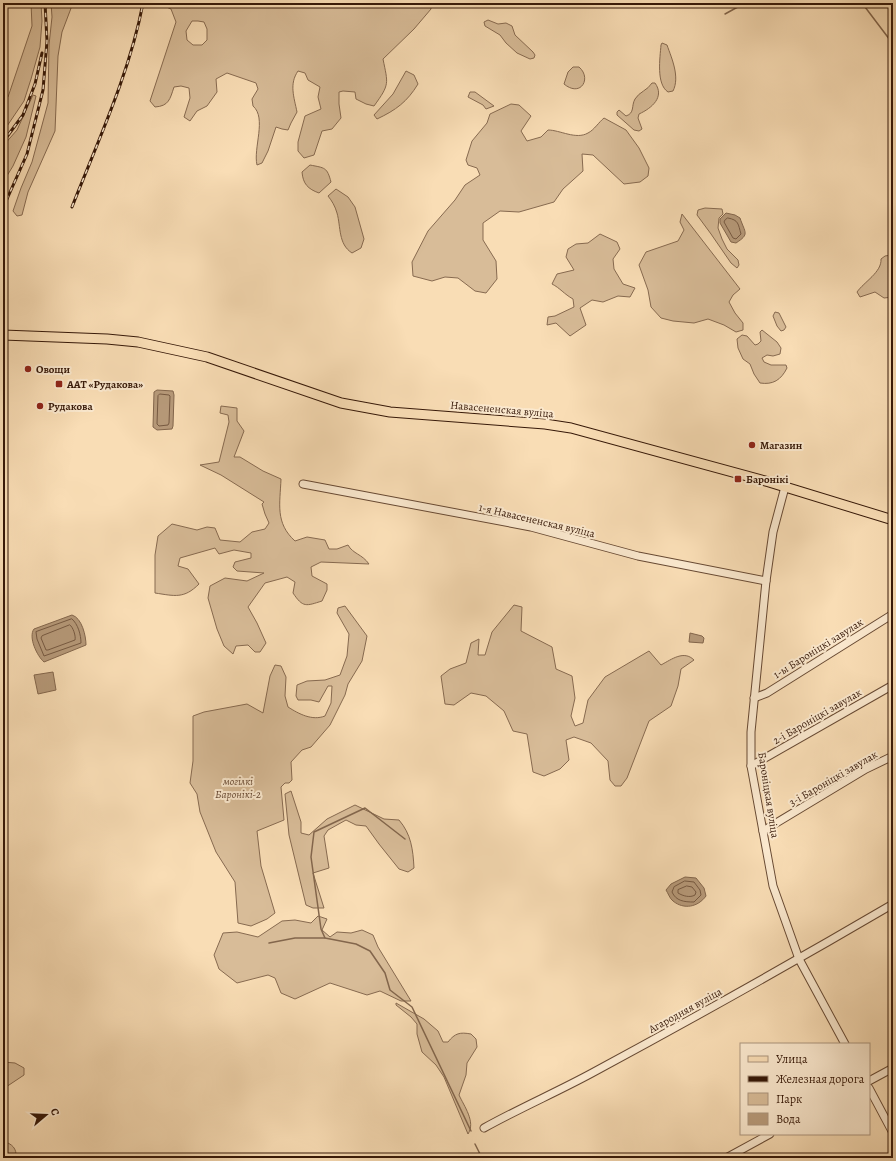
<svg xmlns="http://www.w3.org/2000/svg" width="896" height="1161" font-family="Alegreya,serif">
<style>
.green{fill:#d8bc98;stroke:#876a50;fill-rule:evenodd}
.water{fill:#b79a7a;stroke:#83664c}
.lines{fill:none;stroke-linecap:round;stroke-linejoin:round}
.shore{stroke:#765941;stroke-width:1}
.stream{stroke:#83664c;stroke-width:1.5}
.minor-casing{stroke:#674933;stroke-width:9}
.major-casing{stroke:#361808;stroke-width:11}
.minor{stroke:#fbe9cf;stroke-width:7}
.major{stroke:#f9ddb5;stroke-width:9}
.rail-casing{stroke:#361808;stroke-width:3}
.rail{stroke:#fbe9cf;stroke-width:1.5;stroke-dasharray:4.5;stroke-linecap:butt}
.poi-dot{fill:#8f2418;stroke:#fbe9cf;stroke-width:1.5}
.labels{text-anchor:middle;stroke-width:4;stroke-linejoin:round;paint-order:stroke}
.poi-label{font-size:11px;font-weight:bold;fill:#361808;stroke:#fbe9cf;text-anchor:start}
.street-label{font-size:11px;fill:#361808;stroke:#fbe9cf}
.park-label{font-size:11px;font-style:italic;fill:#674933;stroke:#fbe9cf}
</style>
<rect width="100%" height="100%" fill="#f9ddb5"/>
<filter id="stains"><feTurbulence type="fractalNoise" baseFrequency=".005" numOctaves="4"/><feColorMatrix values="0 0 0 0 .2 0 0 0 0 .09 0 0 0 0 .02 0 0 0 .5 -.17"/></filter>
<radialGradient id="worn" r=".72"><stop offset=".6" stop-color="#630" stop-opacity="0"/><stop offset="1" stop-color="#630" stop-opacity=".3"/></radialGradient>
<g class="green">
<polygon points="31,3 41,3 42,21 40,47 31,79 24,101 3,132 3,95 8,97 32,26"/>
<polygon points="51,3 73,3 62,32 58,56 55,131 28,192 22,215 17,216 13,211 21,188 32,162 48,103 49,45 52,17"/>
<path d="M157 3H431V9L414 29 383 59C388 84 390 84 374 106L366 104 356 99 355 92 343 91 339 92V104L341 118 332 129 322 131 314 155 304 158 298 151V142L305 116 321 109 318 97 320 87 308 80 305 73 298 71C289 84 294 97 297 112L291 123 288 130 282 129 276 127 268 151 262 163 257 165C253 148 267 118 253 106L252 99 258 89 256 83 227 73 216 79 217 92 207 106 197 111 190 121 184 117 190 98 189 88 181 86 174 87C170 99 169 106 155 107L150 101 176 22 171 9ZM192 21H198L204 22 207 29V40L202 45H193L187 40 186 31Z"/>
<polygon points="488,20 498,24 506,23 512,26 515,35 533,52 535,55 534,58 530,59 517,53 506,43 500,35 485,26 484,22"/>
<path d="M662 43 667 45C672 59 680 77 673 91L668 92C656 84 660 58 661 45Z"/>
<path d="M573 67H579C592 78 581 98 564 84L568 72Z"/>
<path d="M406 71 414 75 418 84C407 102 396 110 377 119L374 115 393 94Z"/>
<path d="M652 83H655C665 97 652 108 639 114L638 118 642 129 639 131 634 130 617 115V112L619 110 626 116C635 113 631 106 635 99 639 92 648 90 652 83Z"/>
<polygon points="470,92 475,92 494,106 486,109 483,105 468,97"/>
<polygon points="33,95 36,96 26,137 13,166 5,179 3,179 3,146 17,130"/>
<path d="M511 104 519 105 531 116 521 131 527 141 541 137 548 130C560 130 576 140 588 133 594 130 599 122 604 118L626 130 639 148 649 168 648 176 640 182 624 184 593 155 582 154 583 171 563 189 554 202 519 212 500 211 483 223V240L496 261 497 279 486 293 475 291 458 278 445 277 432 281 413 276 412 262 428 231 455 200 465 185 480 175 477 168 468 165 466 160 472 141 487 123 490 114Z"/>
<path d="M310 165C325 168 327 167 331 182L319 193C308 189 303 184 302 172Z"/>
<path d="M336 189 348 197 355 207 364 239 361 248 352 253C338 244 341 227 337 213 335 206 332 201 328 196Z"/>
<polygon points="705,208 722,209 723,214 719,218 718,228 722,239 727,249 738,260 739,265 737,268 731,263 711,234 697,215 698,210"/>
<polygon points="682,214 740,289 733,295 729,302 735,313 743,323 743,330 736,332 724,325 708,319 694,323 673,321 661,318 651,307 648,290 639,265 646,252 678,241 684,230 680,222"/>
<path d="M600 234 617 242 620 249 613 259 614 269 623 284 635 288 630 297 618 296 603 302 592 300 580 308 586 325 570 336 556 323 547 325 548 317 555 316 574 307 573 299C564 294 560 288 552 284L557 274 574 270 566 257 568 249 576 244 588 243Z"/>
<path d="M893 253V297L884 298 875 292 860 297 857 292C864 282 882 272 881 259L885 256 891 255Z"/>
<polygon points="775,312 779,313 786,327 784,330 781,331 777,326 773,316"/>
<path d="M762 330 777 342 781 348 780 354 773 356 767 355 762 358 764 362 771 365H786L787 368C781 380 773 385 760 383L754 374 750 364 743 359 738 348 737 339 742 335 747 336 755 345 758 344 761 341 760 332Z"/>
<path d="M221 406 237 408V421L244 431 234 457H240L263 471 281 479C280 504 275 523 295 541L307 537 325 540 329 549H337L348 545C353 554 362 554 369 564L321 562 311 567 312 576 327 584V590L322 601C306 606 303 608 293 593L295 582 287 577 265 583 248 607 257 623 266 643 260 652H255L248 645 236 646 233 654 224 646 217 629 208 598 210 586 225 578 247 581 264 573 237 571 233 567 235 562 251 558V553L234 550 219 554 215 548 180 558 178 566 188 569 199 584C184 599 175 596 155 593V555L158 536 172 524 197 530 207 527 215 528 220 540 240 542 252 532 265 529 269 523 265 514 262 504 264 502 221 475 200 465 219 462 229 422 228 415 220 413Z"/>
<path d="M514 605 522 607 521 631 552 647 556 669 572 676 575 698 571 716 575 726 583 723 588 700 605 677 649 651 661 665C672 659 684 650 694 660L681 669 678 686 671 706 649 721 627 778 621 786H615L610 780 608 761 591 743 574 737 566 740 569 760 560 769 544 776 533 772 527 734 513 731 504 711 486 696 471 693 454 705 445 704 441 676 450 669 466 663 471 643 479 639 478 655H485L492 632Z"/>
<path d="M345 606 367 636 362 661 348 684 345 695 330 725 311 747 302 750 291 762 292 780 289 783H285L281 787 284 820 257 831 261 866 275 913 267 919 251 926 238 923 235 882 216 852 200 812 197 794 190 783 193 761V716L204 712 247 704 263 713 270 676 275 665 281 666 286 677 285 696 288 707C299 714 312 721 325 716L331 703 332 686H328L319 702 311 700H298L296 696 297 685 307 681 325 680 340 675 347 656 349 634 337 613 338 608Z"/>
<path d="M291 791 301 822V833L309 835 327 819 355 805 384 819 399 820C411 834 413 849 414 868L408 872 399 869 379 844 366 826 356 825 346 820 328 830 324 836 329 868 313 873 324 908H313L306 905 289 835 285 794Z"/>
<polygon points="318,916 327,919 322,930 330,937 337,932 351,933 362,930 373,935 378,947 411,1001 401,1001 380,991 367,995 330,983 295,999 281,993 275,978 268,975 237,983 219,969 214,955 223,933 237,932 258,937 282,921 295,920 311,923"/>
<path d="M396 1003 424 1019 438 1031 443 1042H448C455 1033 460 1032 471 1034L476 1039 477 1047 467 1063 466 1075 459 1095C464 1106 476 1122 468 1134L444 1077 436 1065 422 1052 417 1034V1024L411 1017 396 1005Z"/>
<polygon points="3,1062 15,1063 24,1068 24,1075 6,1087 6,1102 3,1108"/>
<path d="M3 1141C12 1144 17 1148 16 1158H3Z"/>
</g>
<g class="water">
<path d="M726 213 735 215 740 218C745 233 750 234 736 243L731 242 720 223V219Z"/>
<polygon points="157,390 173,391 174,395 173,426 172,429 157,430 153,427 154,392"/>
<path d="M72 615C82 618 86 636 86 645L44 662C37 656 28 637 34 629Z"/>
<polygon points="690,633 702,636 704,638 703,643 689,642"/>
<polygon points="53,672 56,690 38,694 34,675"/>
<path d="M685 877 696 878 704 888 706 896C698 907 684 910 673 901 670 899 668 893 666 890L671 884Z"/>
</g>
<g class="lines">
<g class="shore">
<path d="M728 218C739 220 738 224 741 234L736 239 733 238 724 222 725 220Z"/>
<polygon points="160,394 169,395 170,396 169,423 168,425 159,426 157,424 158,396"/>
<path d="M72 619C78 624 81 635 81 643L44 656 37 639 36 632Z"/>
<path d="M70 625C73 627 76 636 75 640L48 650H46L41 638 42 636Z"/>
<path d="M685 881 694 882 700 890 701 895 694 902C684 902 676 901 672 892L674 887Z"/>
<path d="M687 886 692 887 696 892 695 895C690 898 683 896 678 893V890Z"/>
</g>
<g class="stream">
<polyline points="862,3 893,44"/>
<polyline points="725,14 745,3"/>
<polyline points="405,839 365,808 314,832 311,857 321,929 325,938 356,944 370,951 385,973 390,990 412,1007 471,1131"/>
<polyline points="269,943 295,938 325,938"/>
<polyline points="475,1144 482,1158"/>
</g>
<g class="minor-casing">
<g id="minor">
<polyline points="303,484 531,527 638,556 766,581"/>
<polyline points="785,487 773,532 766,581 751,732 751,766 773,886 799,959 845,1044"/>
<polyline points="754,698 767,693 893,614"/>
<polyline points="751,766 893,685"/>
<polyline points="763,831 866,769 893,756"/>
<polyline points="869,1081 893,1068"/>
<polyline points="869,1088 893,1133"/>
<path d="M484 1128C520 1108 557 1092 592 1073 694 1018 794 962 893 904"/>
<polyline points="726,1158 770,1134"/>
</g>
</g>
<g class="major-casing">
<polyline id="major" points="3,335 107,339 138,342 207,357 341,403 390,412 545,424 571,428 769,482 893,520"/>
</g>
<use href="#minor" class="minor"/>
<use href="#major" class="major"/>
<g class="rail-casing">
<g id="rail">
<polyline points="3,142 23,115 35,84 42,53"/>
<path d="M72 207C98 141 130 72 143 3"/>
<polyline points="3,208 27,154 43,90 47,41 45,3"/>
</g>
</g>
<use href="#rail" class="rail"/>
</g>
<g class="poi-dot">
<circle cx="28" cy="369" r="4"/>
<rect x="55" y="380" width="8" height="8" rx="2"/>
<circle cx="40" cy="406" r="4"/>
<circle cx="752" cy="445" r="4"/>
<rect x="734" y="475" width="8" height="8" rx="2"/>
</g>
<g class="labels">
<g class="poi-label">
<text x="36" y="373">Овощи</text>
<text x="67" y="388">ААТ «Рудакова»</text>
<text x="48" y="410">Рудакова</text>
<text x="760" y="449">Магазин</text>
<text x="746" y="483">Баронікі</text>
</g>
<g class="street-label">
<text transform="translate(502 409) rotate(5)" y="4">Навасененская вуліца</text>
<text transform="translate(537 520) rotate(13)" y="4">1-я Навасененская вуліца</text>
<text transform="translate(818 648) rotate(-32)" y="4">1-ы Бароніцкі завулак</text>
<text transform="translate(817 716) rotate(-30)" y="4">2-і Бароніцкі завулак</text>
<text transform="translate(833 778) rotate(-30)" y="4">3-і Бароніцкі завулак</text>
<text transform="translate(769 795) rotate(81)" y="4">Бароніцкая вуліца</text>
<text transform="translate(685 1010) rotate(-29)" y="4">Агародняя вуліца</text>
</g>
<g class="park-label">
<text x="238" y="785">могілкі<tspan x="238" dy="13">Баронікі-2</tspan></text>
</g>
</g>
<rect width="896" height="1161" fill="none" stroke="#f9ddb5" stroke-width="16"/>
<rect x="4" y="4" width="888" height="1153" fill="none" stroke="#361808" stroke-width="2"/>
<rect x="8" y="8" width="880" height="1145" fill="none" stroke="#361808"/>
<rect x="740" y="1043" width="130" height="92" fill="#fbe9cf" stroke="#ac957f"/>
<rect x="748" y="1056" width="20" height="6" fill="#f9ddb5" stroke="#ac957f"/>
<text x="776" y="1063" font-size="12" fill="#361808">Улица</text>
<rect x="748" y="1076" width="20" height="6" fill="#361808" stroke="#ac957f"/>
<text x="776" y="1083" font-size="12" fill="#361808">Железная дорога</text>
<rect x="748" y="1093" width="20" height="12" fill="#d8bc98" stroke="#ac957f"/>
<text x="776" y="1103" font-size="12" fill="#361808">Парк</text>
<rect x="748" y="1113" width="20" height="12" fill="#b79a7a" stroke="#ac957f"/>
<text x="776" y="1123" font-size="12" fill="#361808">Вода</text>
<g transform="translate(46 1115) rotate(71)" stroke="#fbe9cf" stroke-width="3" paint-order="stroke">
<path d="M0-3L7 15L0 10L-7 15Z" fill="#361808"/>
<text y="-6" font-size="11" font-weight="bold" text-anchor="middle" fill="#361808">С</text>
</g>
<rect width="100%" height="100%" filter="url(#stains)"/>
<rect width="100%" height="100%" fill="url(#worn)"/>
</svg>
